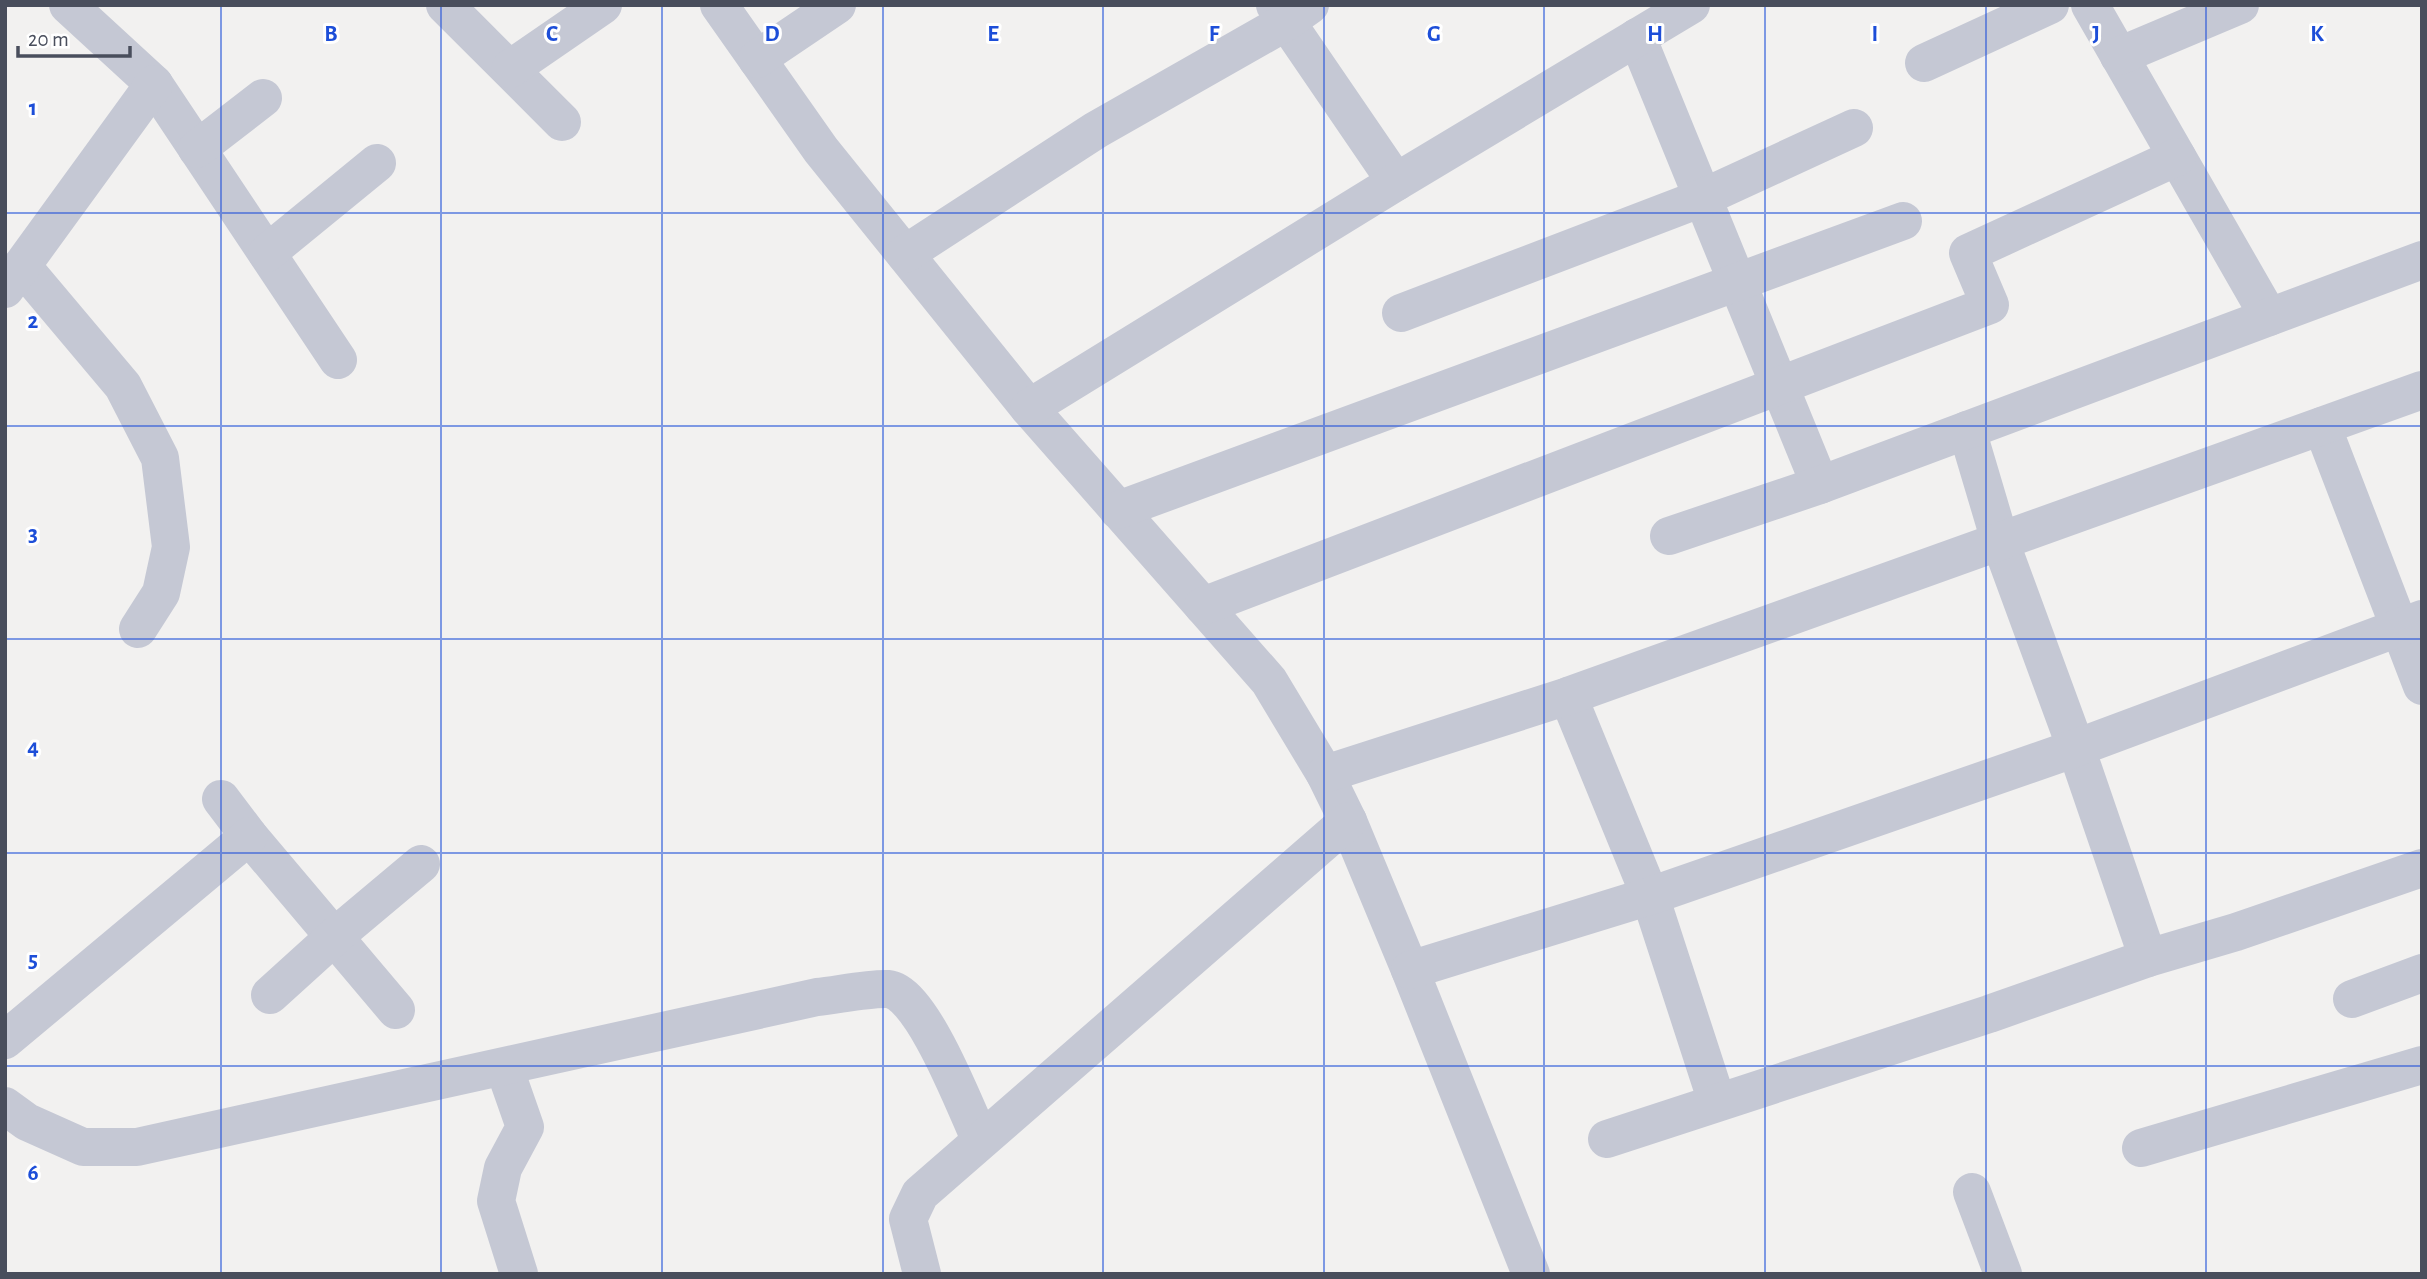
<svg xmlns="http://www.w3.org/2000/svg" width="2427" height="1279" font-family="'Alegreya Sans',sans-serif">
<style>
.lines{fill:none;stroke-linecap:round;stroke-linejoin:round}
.minor{stroke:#c5c8d4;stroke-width:38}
.grid{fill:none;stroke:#1d4ed8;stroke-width:2;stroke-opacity:0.55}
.grid-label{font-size:23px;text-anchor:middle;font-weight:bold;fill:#1d4ed8;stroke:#fff;stroke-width:6;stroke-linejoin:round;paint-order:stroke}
</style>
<rect width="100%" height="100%" fill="#f2f1f0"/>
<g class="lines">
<g class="minor">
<polyline points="68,5 154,84 338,360"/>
<polyline points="445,5 562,122"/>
<polyline points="719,5 821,150 1029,408 1269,681 1325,774 1348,821 1410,970 1531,1274"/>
<polyline points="1275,5 1396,182"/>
<polyline points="2090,5 2269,317"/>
<polyline points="1637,37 1820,485"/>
<polyline points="2119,56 2240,5"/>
<polyline points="757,59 837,5"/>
<polyline points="1924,63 2050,5"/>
<polyline points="510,69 603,5"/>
<polyline points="197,149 263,98"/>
<polyline points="267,253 377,163"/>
<polyline points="905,254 1096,130 1286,22 1310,5"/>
<polyline points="22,266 123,386 160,458 171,547 161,593 138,629"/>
<polyline points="5,289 154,84"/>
<polyline points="1401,313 1702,198 1854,128"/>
<polyline points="1029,408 1396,182 1691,5"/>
<polyline points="2322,426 2422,686"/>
<polyline points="1967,430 2000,541 2076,748 2148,958"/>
<polyline points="1118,510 1903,221"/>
<polyline points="1669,536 1820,485 2422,260"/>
<polyline points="1203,606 1990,305 1968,253 2177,157"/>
<polyline points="1568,696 1650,896 1717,1102"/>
<polyline points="1325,774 1568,696 2422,390"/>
<polyline points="221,799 249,836 396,1010"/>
<polyline points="1410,970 1650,896 2076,748 2422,619"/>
<polyline points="270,995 334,937 421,864"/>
<polyline points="2352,999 2422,973"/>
<polyline points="5,1040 249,836"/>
<polyline points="504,1067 525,1127 503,1168 496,1201 519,1274"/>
<path d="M5 1106 27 1122 83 1147H137L817 997C837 995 869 988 888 989 922 992 966 1109 980 1139"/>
<polyline points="1607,1139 1989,1014 2148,958 2236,932 2422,868"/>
<polyline points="2141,1148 2422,1065"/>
<polyline points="1972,1192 2003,1274"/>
<polyline points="922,1274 908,1219 920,1194 1348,821"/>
</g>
</g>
<path class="grid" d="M221 5V1274M441 5V1274M662 5V1274M883 5V1274M1103 5V1274M1324 5V1274M1544 5V1274M1765 5V1274M1986 5V1274M2206 5V1274M5 213H2422M5 426H2422M5 639H2422M5 853H2422M5 1066H2422"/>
<g class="grid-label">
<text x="331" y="41">B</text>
<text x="552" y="41">C</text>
<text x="772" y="41">D</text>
<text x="993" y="41">E</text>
<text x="1214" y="41">F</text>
<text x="1434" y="41">G</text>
<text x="1655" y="41">H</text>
<text x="1875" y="41">I</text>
<text x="2096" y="41">J</text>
<text x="2317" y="41">K</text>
<text x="33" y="115">1</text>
<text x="33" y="328">2</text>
<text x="33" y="541">3</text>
<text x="33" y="754">4</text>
<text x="33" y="967">5</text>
<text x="33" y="1180">6</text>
</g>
<rect width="2427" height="1279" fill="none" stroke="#494e5c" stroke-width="14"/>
<path d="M18 46v10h112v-10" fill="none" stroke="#494e5c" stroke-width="3.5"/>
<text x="28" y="46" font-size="21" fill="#494e5c" stroke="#ffffff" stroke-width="5" paint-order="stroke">20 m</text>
</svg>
